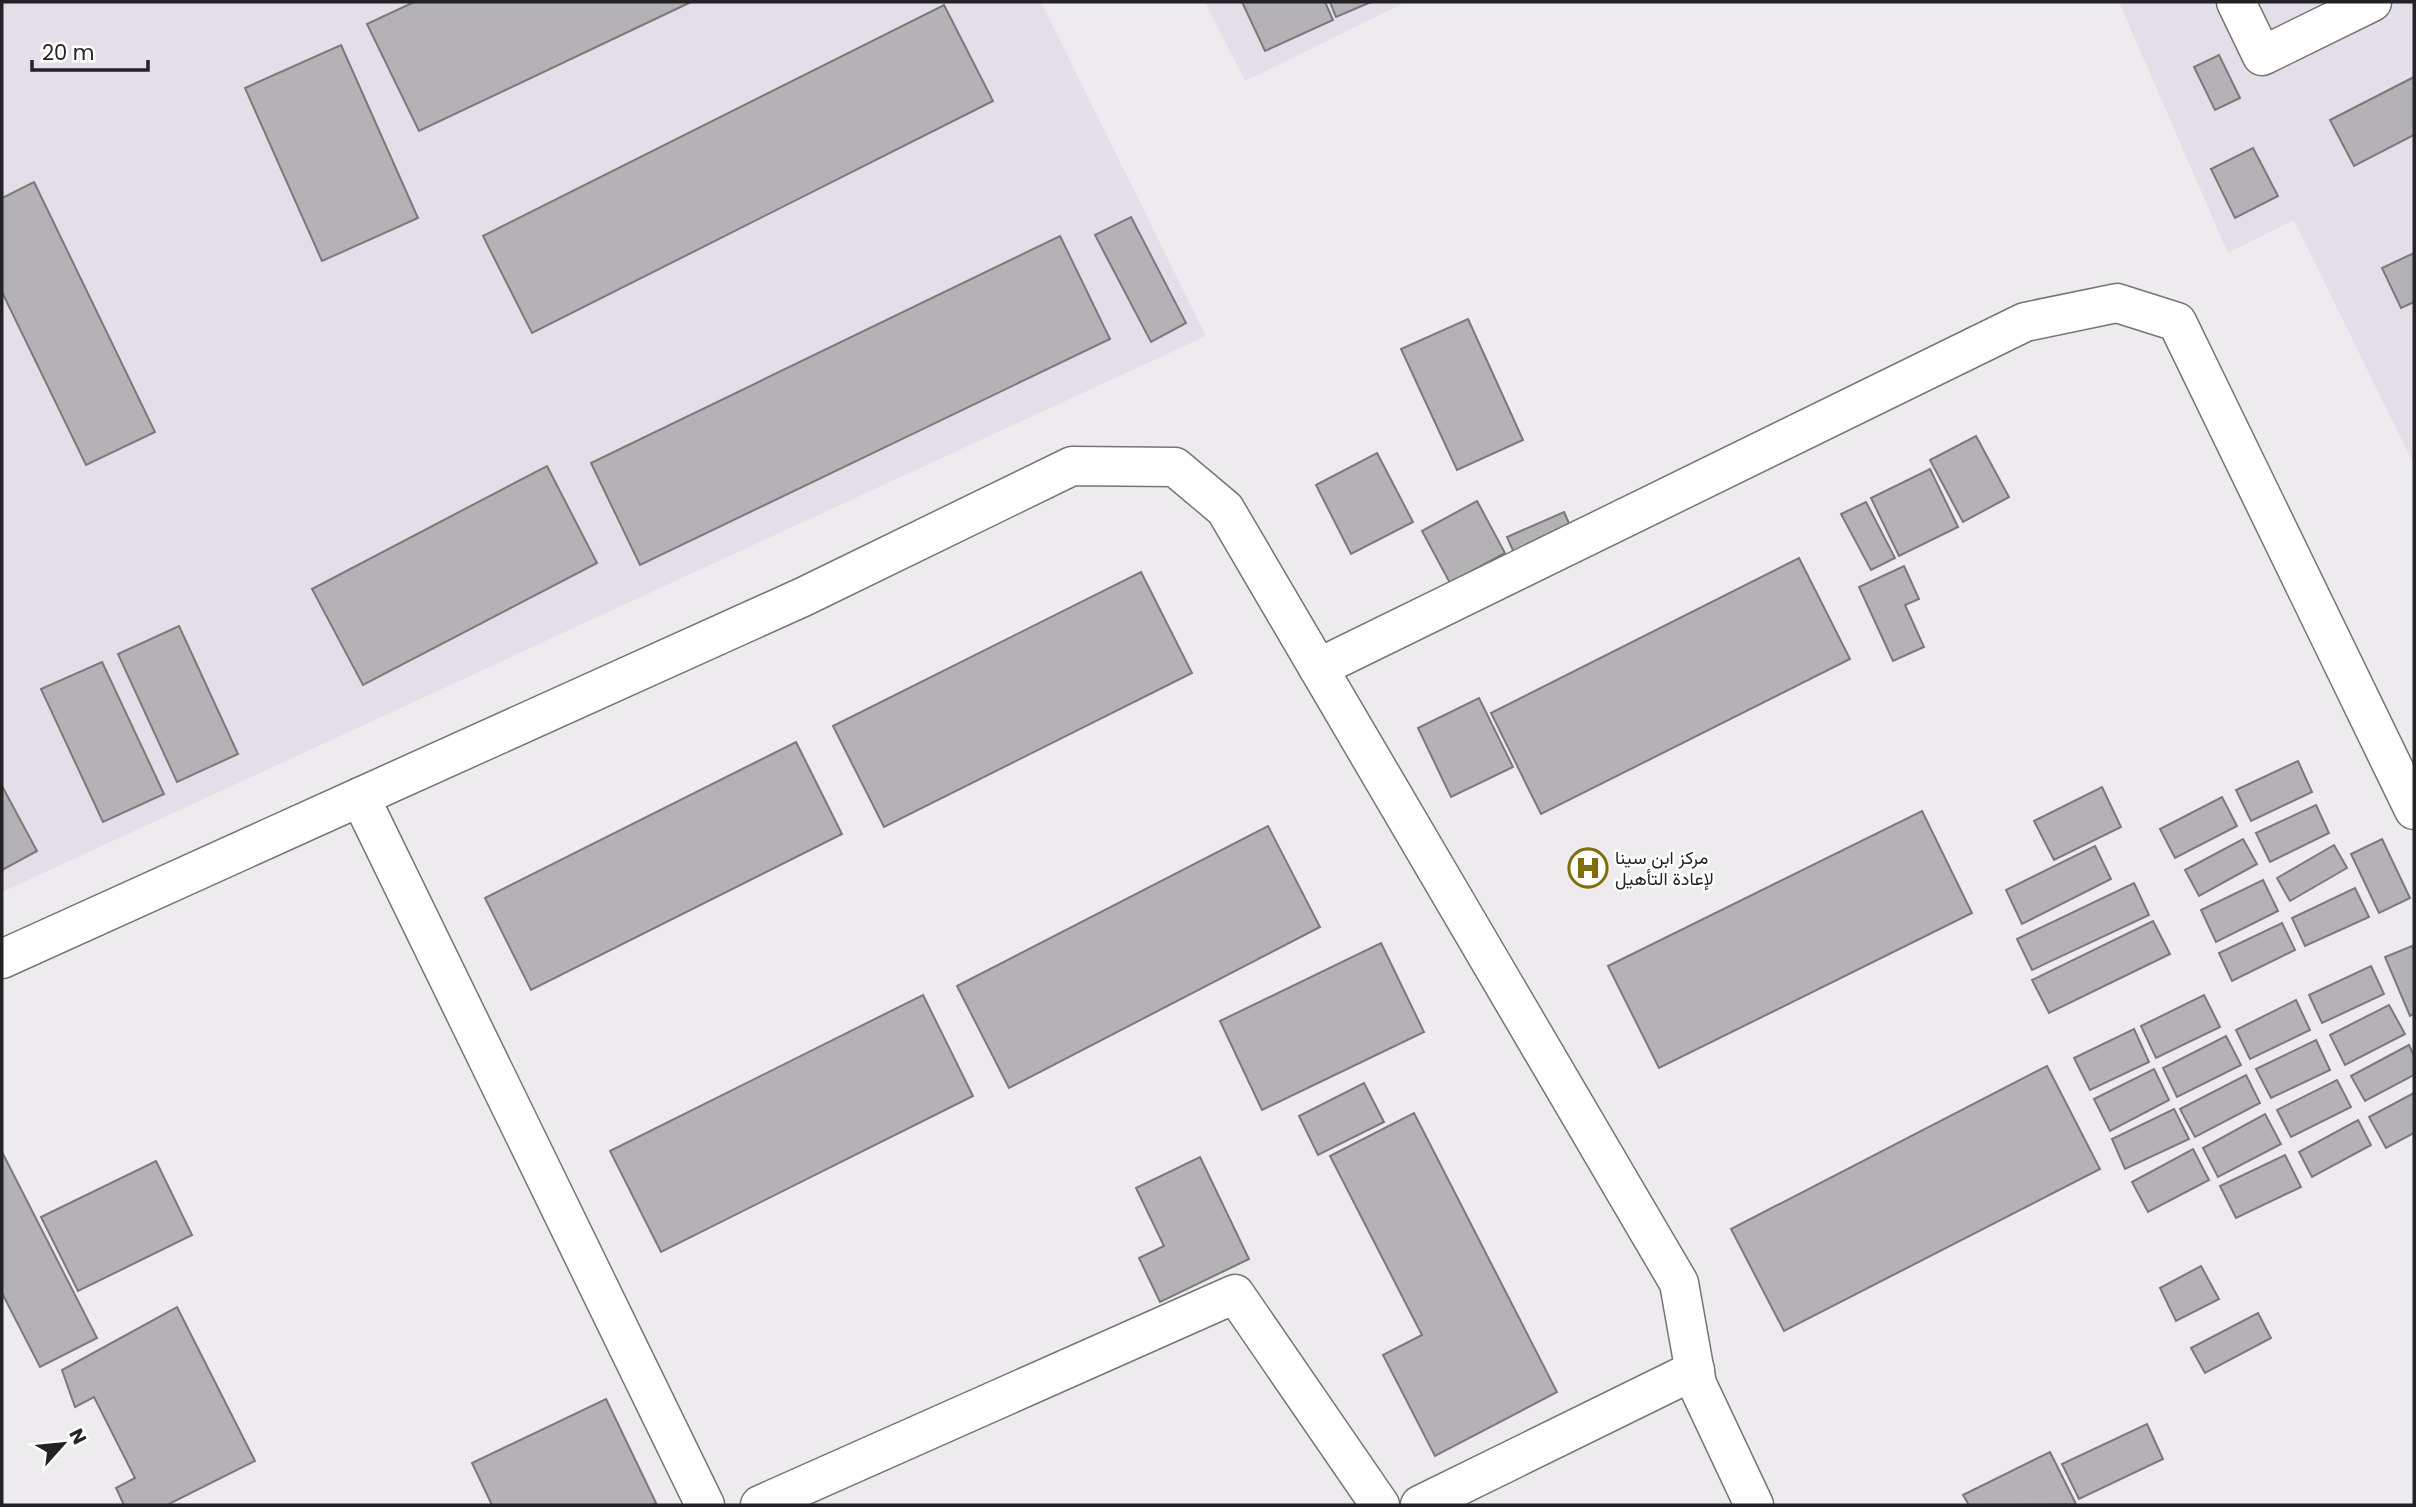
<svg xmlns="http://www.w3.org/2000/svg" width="2416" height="1507" font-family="Poppins,Vazirmatn,sans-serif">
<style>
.built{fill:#e3dee8}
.building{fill:#b4b2b5;stroke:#7b797c;stroke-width:2}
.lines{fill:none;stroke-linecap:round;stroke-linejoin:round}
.minor-casing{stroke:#767477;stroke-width:41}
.minor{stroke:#fff;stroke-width:38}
.labels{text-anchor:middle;stroke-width:5;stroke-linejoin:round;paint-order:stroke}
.poi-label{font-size:18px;fill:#232224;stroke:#fff;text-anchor:start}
</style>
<rect width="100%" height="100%" fill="#edebee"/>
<g class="built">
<polygon points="2,2 1041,2 1206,336 2,892"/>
<polygon points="1205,2 1406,2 1245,81"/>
<polygon points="2119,2 2414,2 2414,465 2294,220 2228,253"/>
</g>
<g class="building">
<polygon points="414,2 691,2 419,131 367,24"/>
<polygon points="1242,2 1325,2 1333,20 1265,51"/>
<polygon points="1330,2 1371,2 1336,17"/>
<polygon points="944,5 993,101 532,333 483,236"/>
<polygon points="341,45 418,218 322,261 245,88"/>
<polygon points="2219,55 2240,98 2215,110 2194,67"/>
<polygon points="2414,77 2414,135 2354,166 2330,120"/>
<polygon points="2253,148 2278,196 2235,218 2211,169"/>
<polygon points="34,182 155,432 86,465 2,292 2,198"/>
<polygon points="1131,217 1186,323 1151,342 1095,235"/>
<polygon points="1060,236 1110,339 640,565 591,463"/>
<polygon points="2414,253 2414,302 2401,308 2382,268"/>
<polygon points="1468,319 1523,440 1457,470 1401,349"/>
<polygon points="1976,436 2009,497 1963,522 1930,460"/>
<polygon points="1377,453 1413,522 1351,554 1316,485"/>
<polygon points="547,466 597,563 363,685 312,589"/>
<polygon points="1930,469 1958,527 1899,556 1871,498"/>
<polygon points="1477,501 1505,553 1450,583 1422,531"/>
<polygon points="1866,502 1895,558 1871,570 1841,514"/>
<polygon points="1564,512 1576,539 1519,564 1507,537"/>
<polygon points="1799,558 1850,659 1541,814 1491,713"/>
<polygon points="1904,566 1919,599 1905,605 1924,647 1893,661 1859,587"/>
<polygon points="1141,572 1192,673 884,827 833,726"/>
<polygon points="179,626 238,754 177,782 118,654"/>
<polygon points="102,662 164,794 103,822 41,689"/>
<polygon points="1479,698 1513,767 1451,797 1418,728"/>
<polygon points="796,742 842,834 531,990 485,898"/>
<polygon points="2298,761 2312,792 2251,821 2236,790"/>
<polygon points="2,786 37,851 2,870"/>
<polygon points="2102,787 2121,827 2054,860 2034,821"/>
<polygon points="2222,797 2237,826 2175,858 2160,829"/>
<polygon points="2316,805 2329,833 2270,862 2256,833"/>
<polygon points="1922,811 1972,913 1659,1068 1608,966"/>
<polygon points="1268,826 1320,927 1009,1088 957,986"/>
<polygon points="2243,839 2257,864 2199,896 2185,870"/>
<polygon points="2382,839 2410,898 2379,913 2351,854"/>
<polygon points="2334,845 2347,868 2290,901 2277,878"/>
<polygon points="2095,846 2111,879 2022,924 2006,890"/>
<polygon points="2263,880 2278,911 2216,942 2201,910"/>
<polygon points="2134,883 2149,915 2032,970 2017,939"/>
<polygon points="2355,888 2369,917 2305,946 2292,918"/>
<polygon points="2153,921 2170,954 2049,1013 2032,980"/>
<polygon points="2282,923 2295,950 2232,981 2219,953"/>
<polygon points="1381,943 1424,1032 1262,1110 1220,1021"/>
<polygon points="2412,946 2414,950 2414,1014 2410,1016 2385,957"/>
<polygon points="2371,966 2384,994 2322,1023 2309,995"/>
<polygon points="923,995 973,1096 661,1252 610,1151"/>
<polygon points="2204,995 2220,1027 2156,1058 2141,1026"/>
<polygon points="2296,1000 2310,1030 2250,1059 2236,1030"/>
<polygon points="2389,1005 2405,1034 2345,1065 2330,1035"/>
<polygon points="2134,1029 2149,1062 2090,1090 2074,1058"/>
<polygon points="2226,1036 2241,1065 2177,1097 2163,1068"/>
<polygon points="2316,1040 2330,1070 2271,1098 2256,1069"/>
<polygon points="2409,1045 2414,1056 2414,1075 2365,1101 2351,1076"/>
<polygon points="2047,1066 2100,1169 1784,1331 1731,1229"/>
<polygon points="2154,1069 2169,1100 2110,1131 2094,1099"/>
<polygon points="2246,1075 2260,1103 2195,1137 2180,1109"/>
<polygon points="2337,1080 2351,1107 2291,1137 2277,1110"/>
<polygon points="1364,1083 1384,1122 1318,1155 1299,1116"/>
<polygon points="2414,1093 2414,1133 2386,1148 2369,1117"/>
<polygon points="2174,1109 2189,1139 2125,1169 2112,1139"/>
<polygon points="1414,1113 1557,1392 1435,1456 1383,1355 1422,1335 1330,1156"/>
<polygon points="2265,1114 2281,1144 2218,1177 2203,1148"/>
<polygon points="2358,1120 2371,1145 2312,1177 2299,1152"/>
<polygon points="2193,1149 2209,1180 2148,1212 2132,1182"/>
<polygon points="2,1152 97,1338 40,1367 2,1293"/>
<polygon points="2285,1155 2301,1187 2236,1218 2220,1186"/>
<polygon points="1200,1157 1249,1259 1160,1302 1139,1258 1164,1246 1136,1188"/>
<polygon points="156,1161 192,1235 78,1291 41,1217"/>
<polygon points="2201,1266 2219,1299 2176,1321 2160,1288"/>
<polygon points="177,1307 255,1461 167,1505 124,1505 116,1488 135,1478 94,1397 75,1407 62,1370"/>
<polygon points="2258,1313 2271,1338 2205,1373 2191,1348"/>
<polygon points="606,1399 656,1503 651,1505 492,1505 472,1463"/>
<polygon points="2147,1424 2163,1459 2079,1499 2062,1464"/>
<polygon points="2050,1452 2076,1504 1969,1505 1963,1495"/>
</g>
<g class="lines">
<g class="minor-casing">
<g id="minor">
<polyline points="2236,2 2262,56 2372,2"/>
<polyline points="1318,668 2025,322 2117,303 2177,322 2414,810"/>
<polyline points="2,959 360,797"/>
<polyline points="705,1505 360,797 803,597 1072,466 1175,467 1225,509 1679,1283 1697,1384 1754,1505"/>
<polyline points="760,1505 1235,1294 1380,1505"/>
<polyline points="1420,1505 1695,1370"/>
</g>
</g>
<use href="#minor" class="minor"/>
</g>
<defs>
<g id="hospital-ring" transform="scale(2.0125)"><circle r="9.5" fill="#fff" stroke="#7f6e0c" stroke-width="1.5"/><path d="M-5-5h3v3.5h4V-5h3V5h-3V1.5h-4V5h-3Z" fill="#7f6e0c"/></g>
</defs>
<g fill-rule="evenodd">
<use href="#hospital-ring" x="1588" y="868"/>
</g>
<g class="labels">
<g class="poi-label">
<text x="1615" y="864">مركز ابن سينا<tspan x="1615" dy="21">لإعادة التأهيل</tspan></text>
</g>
</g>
<rect width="2416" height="1507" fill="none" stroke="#232224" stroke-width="7"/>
<g transform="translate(63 1444) rotate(63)" stroke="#ffffff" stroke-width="5" paint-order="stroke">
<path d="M0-5L12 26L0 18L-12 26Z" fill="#232224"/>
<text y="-10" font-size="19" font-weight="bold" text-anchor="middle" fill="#232224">N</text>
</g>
<path d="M32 60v10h116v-10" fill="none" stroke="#232224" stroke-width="3.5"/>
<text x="42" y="60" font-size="21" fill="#232224" stroke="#ffffff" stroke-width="5" paint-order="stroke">20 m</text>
</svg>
